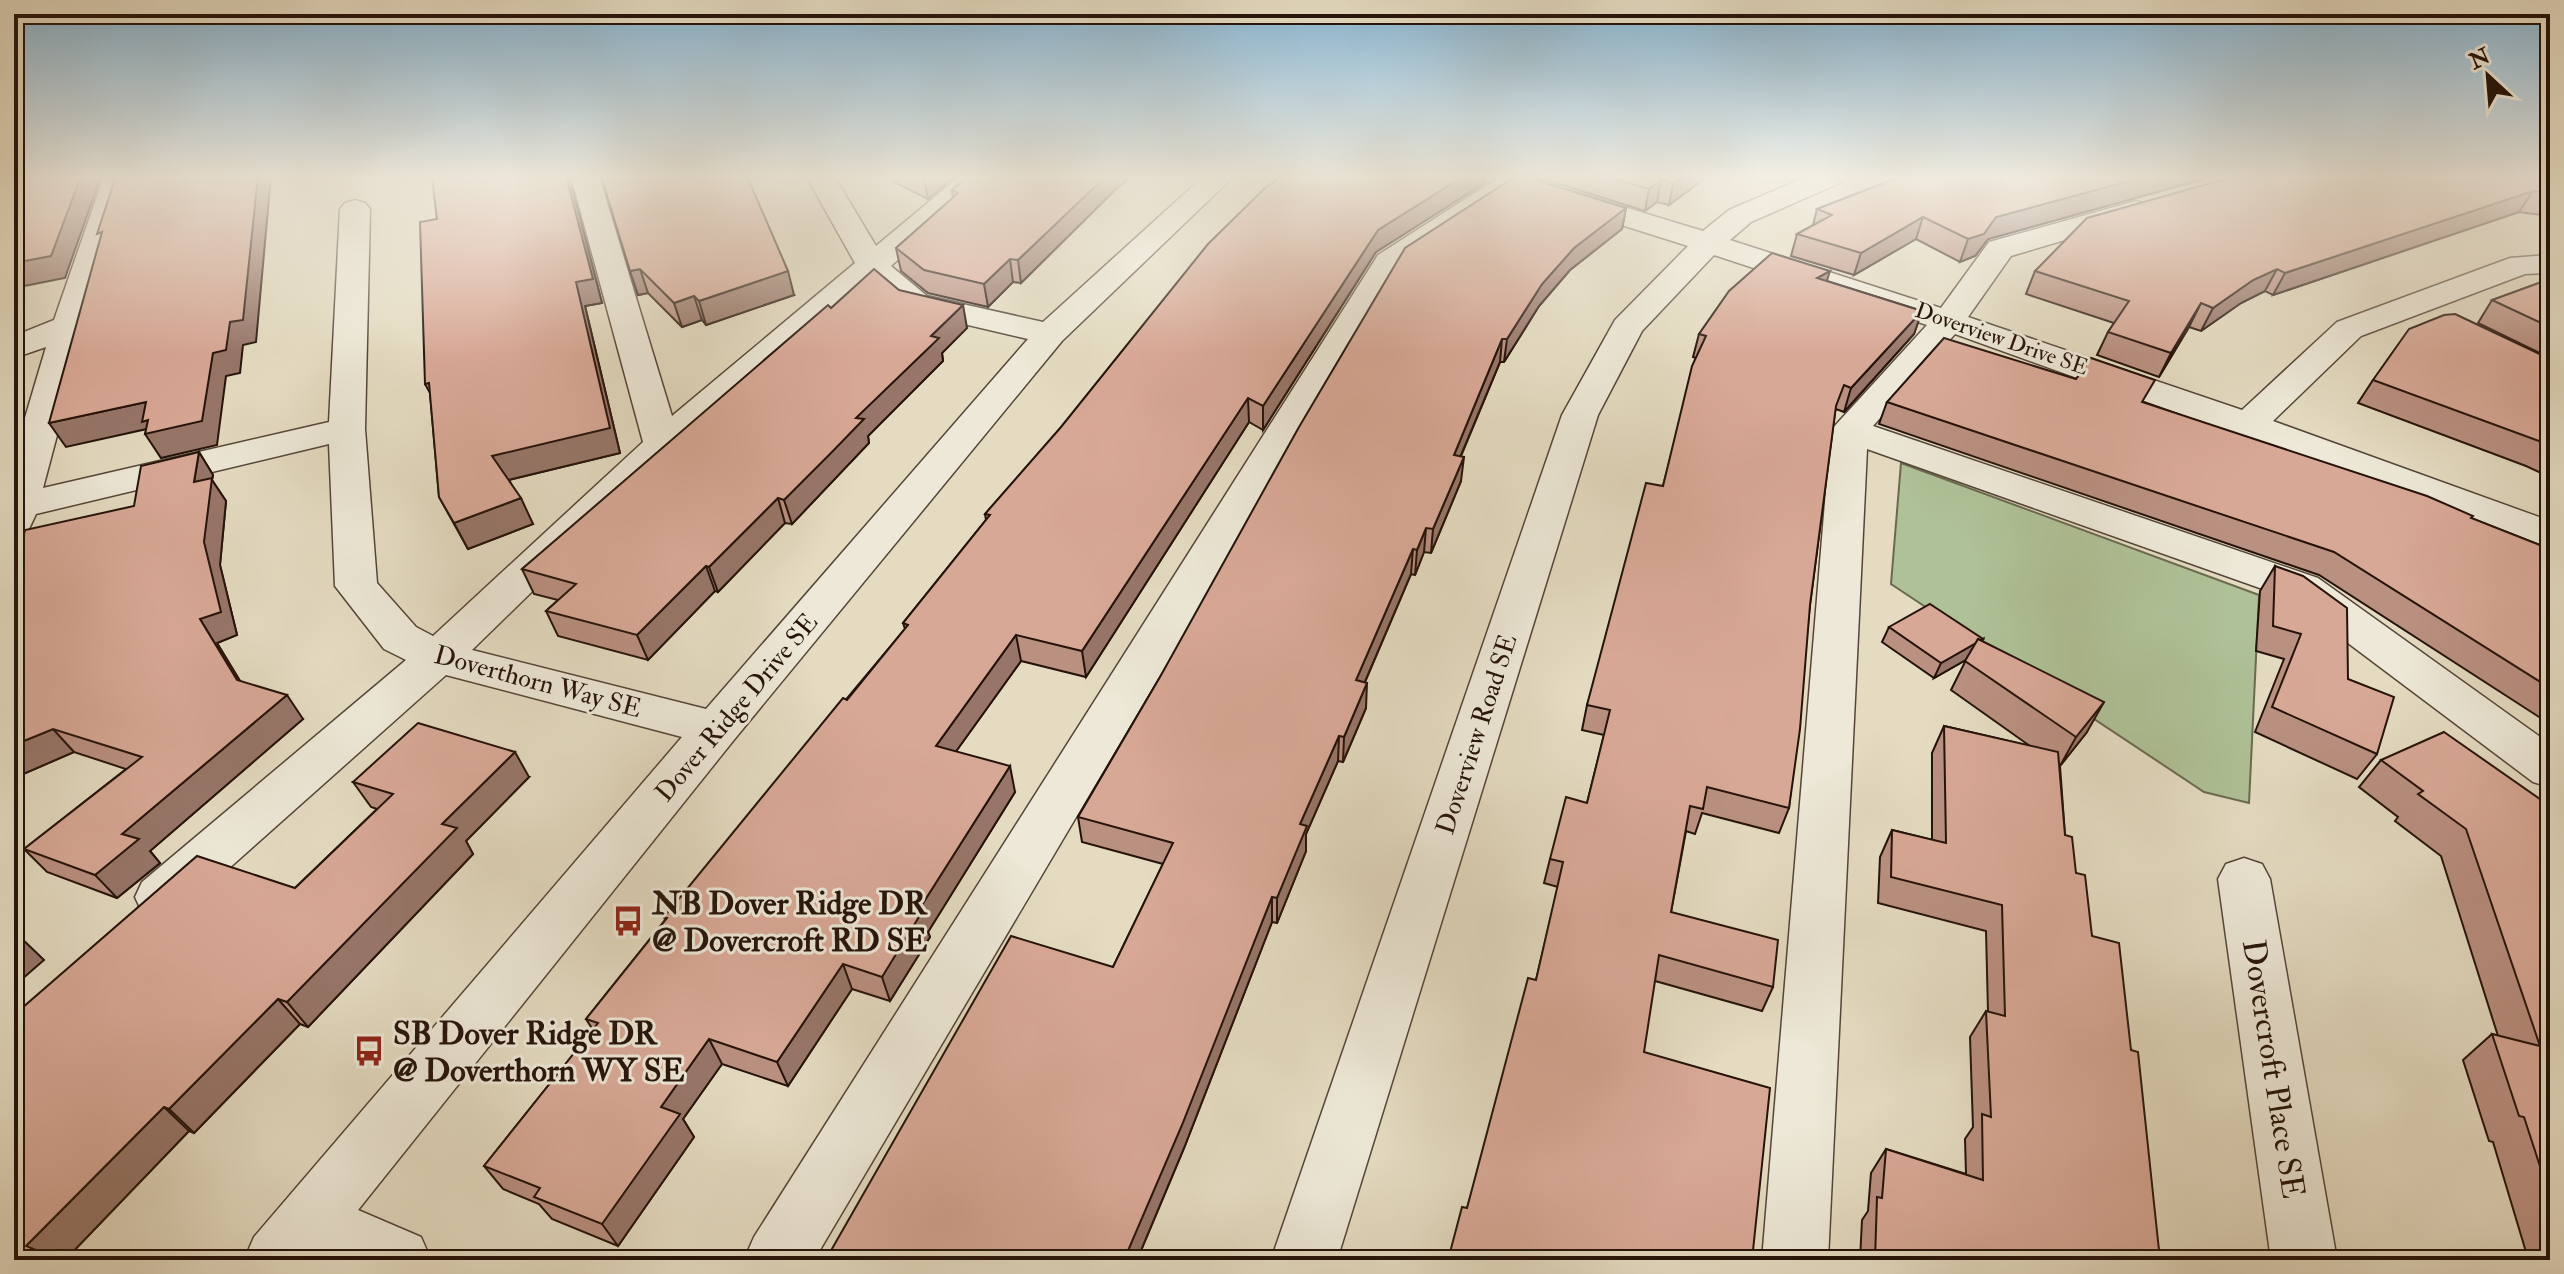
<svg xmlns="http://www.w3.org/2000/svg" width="2564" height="1274" font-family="'IM FELL Double Pica',serif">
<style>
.green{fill:#afc197;stroke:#6a6a50;stroke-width:2}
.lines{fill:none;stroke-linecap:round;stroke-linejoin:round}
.minor-casing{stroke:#554538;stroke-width:3}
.minor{fill:#ede8d7;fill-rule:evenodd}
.wall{fill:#ba9081;stroke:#25130a;stroke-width:2}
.shaded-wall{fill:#977669;stroke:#25130a;stroke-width:2}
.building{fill:#d8a896;stroke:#25130a;stroke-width:2}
.labels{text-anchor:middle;stroke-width:6;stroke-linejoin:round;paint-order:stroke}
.far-street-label{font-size:22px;fill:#25130a;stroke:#ede8d7}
.street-label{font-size:26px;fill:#25130a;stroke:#ede8d7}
.near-poi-label{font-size:32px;font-weight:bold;fill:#25130a;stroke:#ede8d7;text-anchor:start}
.near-street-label{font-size:32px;fill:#25130a;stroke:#ede8d7}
</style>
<rect width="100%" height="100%" fill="#e4dbc1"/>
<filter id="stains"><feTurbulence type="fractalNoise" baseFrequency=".0025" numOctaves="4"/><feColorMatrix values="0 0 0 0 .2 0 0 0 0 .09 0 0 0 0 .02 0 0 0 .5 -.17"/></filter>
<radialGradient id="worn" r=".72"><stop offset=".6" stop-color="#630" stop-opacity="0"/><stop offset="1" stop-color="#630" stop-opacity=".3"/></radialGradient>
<polygon class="green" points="1901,463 2259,595 2249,803 2204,792 1891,584"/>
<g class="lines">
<g class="minor-casing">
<g id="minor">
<path d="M104 176H132L86 326 43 488 329 422 340 209 345 203 355 200 365 203 370 209 365 429 377 583 416 627 433 636 643 442 571 176H599L672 416 855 263 806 176H834L876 246 960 176H991L891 266 927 296 1043 322 1204 176H1234L1062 341 733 741 358 1210 421 1237 431 1260H244L254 1237 682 737 446 675 180 912 161 919 142 912 135 897 142 882 406 660 384 649 335 586 329 444 36 514 28 531 14 534V455L46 347 14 358V336L54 320ZM872 282 904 310 1028 339 706 709 472 650 675 452Z"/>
<polygon points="1501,176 1534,176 1530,182 1401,268 814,1260 744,1260 754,1237 1378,255"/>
<polygon points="1808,176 1846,176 1842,182 1751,222 1730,240 1941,308 1989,242 2136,201 2146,204 2151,210 2146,216 2011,256 1968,317 2242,410 2337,322 2510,258 2550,255 2550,273 2525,274 2361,336 2273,421 2550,521 2550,548 1955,334 1873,426 2318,578 2550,744 2550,787 2533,782 2288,598 1867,449 1828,1260 1762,1260 1831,430 1927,325 1714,255 1642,331 1598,415 1337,1260 1271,1260 1562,415 1615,320 1688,246 1558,205 1553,199 1558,193 1568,190 1703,231 1729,210"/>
<polygon points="2244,858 2262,864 2270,879 2337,1260 2271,1260 2218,879 2226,864"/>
</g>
</g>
<use href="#minor" class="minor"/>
</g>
<g class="wall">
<polygon points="432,176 569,176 602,303 585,306 620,453 509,480 533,524 468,549 439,497 430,393 425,384 437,219"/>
<polygon points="601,176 794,295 706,325 702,320 682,327 648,293 638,295"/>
<polygon points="892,176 956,176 928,199 894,182"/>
<polygon points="968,176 1133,176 1117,188 1021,283 1013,282 988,307 928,293 901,271 896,248 953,198 952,190"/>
<polygon points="1283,176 1484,176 1483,184 1376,252 1263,430 1249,422 1086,677 1021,661 956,751 1015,792 928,932 930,937 890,1001 852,989 788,1086 722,1064 683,1119 694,1137 618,1246 552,1219 539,1204 503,1189 484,1166 593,1030 586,1019 665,920 664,917 905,629 903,623 986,520 985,514"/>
<polygon points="1536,176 1708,176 1669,205 1657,202 1645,211 1537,177"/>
<polygon points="1902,176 2215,176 1988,239 1975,256 1960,262 1916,239 1854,275 1791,256 1797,234 1813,225 1817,209"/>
<polygon points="2550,176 2550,216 2519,212 2273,295 2265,291 2241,303 2201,331 2189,327 2159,377 2097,355 2108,332 2114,323 2026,294 2035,271"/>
<polygon points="1626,208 1622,229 1570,270 1539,306 1504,362 1500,362 1461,456 1461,481 1431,553 1424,552 1415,575 1411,574 1365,682 1366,708 1343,762 1338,761 1306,834 1306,851 1277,923 1272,922 1184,1148 1137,1260 832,1260 829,1254 1113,967 1163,864 1082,842 1078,817 1160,677"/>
<polygon points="2550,279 2550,358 2478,323 2492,300"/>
<polygon points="1827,281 1922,311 1914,334 1844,412 1836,409 1835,412 1810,605 1789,808 1779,833 1702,813 1695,834 1686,831 1671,912 1773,987 1762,1011 1655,981 1467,1208 1536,980 1558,887 1544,883 1550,859 1587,803 1604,735 1582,730 1587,705 1663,486 1696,358 1693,357 1699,334"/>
<polygon points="899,290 967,328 942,353 943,361 868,436 869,443 792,524 785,523 718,592 715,591 648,660 558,636 546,611 558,600 534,594 522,569 831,308"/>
<polygon points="2550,359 2550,477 2526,466 2358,403 2373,380"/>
<polygon points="2076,379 2144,402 2471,518 2550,549 2550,724 2319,575 1879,424 1887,402"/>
<polygon points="199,452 213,475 212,480 226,501 220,565 237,635 217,643 240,681 303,719 150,851 160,863 117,898 47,872 24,849 126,769 74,752 14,778 134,506"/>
<polygon points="2275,566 2348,679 2377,754 2357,779 2255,732 2284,659 2256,651 2260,591"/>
<polygon points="1889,627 1983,639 1982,641 2087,732 2060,766 2065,835 2092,936 2131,1050 2160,1260 1860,1260 1862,1220 1868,1211 1871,1173 1886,1149 1966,1174 1965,1139 1973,1127 1970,1037 1986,1011 1988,1012 1986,931 1878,903 1880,857 1892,830 1932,840 1932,753 1944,726 2030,746 1951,690 1966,660 1934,678 1882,642"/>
<polygon points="2381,760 2550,806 2550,1260 2508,1260 2521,1251 2526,1252 2493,1142 2489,1141 2463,1060 2492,1034 2498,1036 2441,856 2395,821 2398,817 2359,787"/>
<polygon points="529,777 466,841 473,854 308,1027 300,1024 194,1133 189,1131 65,1260 14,1260 295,888 377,809 371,807 353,782"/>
</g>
<g class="shaded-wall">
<polygon points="81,176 101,176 65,278 14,288 14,263"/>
<polygon points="258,176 271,176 256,342 243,345 240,373 226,376 217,445 161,458 145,434 147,429 66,447 49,423 146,402 213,353 230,322"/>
<polygon points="566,176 569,176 602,303 585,306 620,453 504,481 492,456 576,282"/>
<polygon points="926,176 956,176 928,199 924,177"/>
<polygon points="1106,176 1133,176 1117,188 1021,283 1018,260"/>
<polygon points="1464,176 1484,176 1483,184 1376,252 1263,430 1263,406 1378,230"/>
<polygon points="1684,176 1708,176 1669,205 1673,184"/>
<polygon points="2148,176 2215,176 1988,239 1975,256 1960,262 1968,239 1996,217"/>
<polygon points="1661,180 1657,202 1645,211 1649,189"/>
<polygon points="2533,191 2519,212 2273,295 2285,273"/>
<polygon points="1626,208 1622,229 1570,270 1539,306 1504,362 1507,339 1542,284 1574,248"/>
<polygon points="1923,217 1916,239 1854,275 1861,253"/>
<polygon points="1010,259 1013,282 988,307 984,284"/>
<polygon points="640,269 648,293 638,295 630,271"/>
<polygon points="2277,269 2265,291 2241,303 2201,331 2213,308 2253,280"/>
<polygon points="788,271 794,295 706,325 699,301"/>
<polygon points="1830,271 1823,293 1817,278"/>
<polygon points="694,296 702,320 682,327 674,303"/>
<polygon points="2201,303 2189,327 2159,377 2171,353"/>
<polygon points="963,305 967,328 942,353 943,361 868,436 869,443 792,524 784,500 856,418 931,336"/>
<polygon points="1922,311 1914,334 1844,412 1851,388"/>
<polygon points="1502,339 1500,362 1451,479 1454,455"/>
<polygon points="1248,398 1249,422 1086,677 1082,651"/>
<polygon points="199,452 213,475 212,480 226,501 220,565 237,635 217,643 254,704 237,680 200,619 204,542 194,482"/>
<polygon points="1464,457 1461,481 1431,553 1433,529"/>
<polygon points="521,498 533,524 468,549 454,523"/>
<polygon points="778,498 785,523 718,592 709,567"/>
<polygon points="1426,528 1424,552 1415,575 1417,550"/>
<polygon points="1413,549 1411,574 1355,705 1356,680"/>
<polygon points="706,566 715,591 648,660 637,635"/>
<polygon points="1016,635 1021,661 942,771 936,746"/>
<polygon points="1983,639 1976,654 1934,678 1941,663"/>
<polygon points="1367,683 1366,708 1343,762 1344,737"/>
<polygon points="287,695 303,719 150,851 160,863 117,898 95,875 122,834"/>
<polygon points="2104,702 2087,732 2060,766 2076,737"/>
<polygon points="53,729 74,752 14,778 14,745"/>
<polygon points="1339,736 1338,761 1306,834 1306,851 1277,923 1277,898 1300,824"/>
<polygon points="515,752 529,777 466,841 473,854 308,1027 287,1002 442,824"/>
<polygon points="1010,766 1015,792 928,932 930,937 890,1001 882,977 918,911"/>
<polygon points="1272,897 1272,922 1184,1148 1137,1260 1124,1260"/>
<polygon points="18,935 44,960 14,986 14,938"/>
<polygon points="843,964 852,989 788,1086 777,1062"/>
<polygon points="278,999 300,1024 194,1133 169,1109"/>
<polygon points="709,1039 722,1064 683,1119 694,1137 618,1246 602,1224 661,1107"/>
<polygon points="164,1107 189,1131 65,1260 30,1260 26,1246"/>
</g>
<g class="building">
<polygon points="14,176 81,176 51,256 14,263"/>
<polygon points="116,176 258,176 243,320 230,322 226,350 213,353 202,421 145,434 148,420 142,422 146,402 49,423 102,232 97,234"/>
<polygon points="432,176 566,176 593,279 576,282 610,428 492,456 521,498 454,523 439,497 429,383 425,384 420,222 437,219"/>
<polygon points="601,176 747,176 788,271 699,301 694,296 674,303 640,269 630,271"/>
<polygon points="968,176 1106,176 1018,260 1010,259 984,284 924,270 896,248 958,193 952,190"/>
<polygon points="1283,176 1464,176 1378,230 1263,406 1248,398 1082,651 1016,635 936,746 1010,766 918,911 922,912 882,977 843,964 777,1062 709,1039 661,1107 680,1114 602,1224 534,1197 540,1188 484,1166 598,1023 586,1019 667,918 664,917 843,698 847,700 908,625 903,623 990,515 985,514 1061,427 1208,244 1266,187"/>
<polygon points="1516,176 1523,176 1626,208 1574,248 1542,284 1507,339 1502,339 1454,455 1464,457 1433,529 1426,528 1417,550 1413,549 1356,680 1367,683 1344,737 1339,736 1300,824 1307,826 1277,898 1272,897 1182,1125 1124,1260 844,1260 829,1254 1011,936 1113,967 1173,843 1078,817 1160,677 1299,427 1405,248"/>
<polygon points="1605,176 1684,176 1673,184 1661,180 1649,189"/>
<polygon points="1902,176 2148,176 1996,217 1984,234 1968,239 1923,217 1861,253 1797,234 1832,215 1817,209"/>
<polygon points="2236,176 2550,176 2550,193 2533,191 2285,273 2277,269 2253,280 2213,308 2201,303 2171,353 2108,332 2129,301 2035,271 2087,218"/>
<polygon points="1772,253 1830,271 1817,278 1922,311 1851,388 1844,385 1836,406 1810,605 1800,729 1789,808 1707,787 1703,809 1690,806 1671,912 1778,940 1773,987 1659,955 1644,1052 1770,1088 1752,1260 1448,1260 1462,1207 1467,1208 1528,978 1536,980 1563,862 1550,859 1566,797 1587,803 1610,710 1587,705 1646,483 1663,486 1692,366 1706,336 1699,334 1729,291"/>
<polygon points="874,269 899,290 963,305 931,336 939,338 856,418 864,419 829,455 784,500 778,498 709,567 706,566 637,635 546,611 576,584 522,569 828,305 831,308"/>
<polygon points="2550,279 2550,327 2492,300"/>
<polygon points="2455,314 2550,359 2550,445 2373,380 2409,329 2444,315"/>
<polygon points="1944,338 2076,379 2091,358 2155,380 2142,402 2427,496 2473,516 2471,518 2550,549 2550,688 2334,552 1887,402"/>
<polygon points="199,452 194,482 212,478 204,542 221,612 200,619 237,680 287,695 122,834 139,839 95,875 24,849 142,757 53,729 14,745 14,574 25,530 134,506 141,466"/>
<polygon points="2275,566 2303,576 2347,608 2348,679 2394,697 2377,754 2272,707 2301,634 2273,626"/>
<polygon points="1930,604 1983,639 1980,640 1978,639 1976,643 1941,663 1889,627"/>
<polygon points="1978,639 2104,702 2076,737 1965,661"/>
<polygon points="418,723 515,752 442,824 457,828 287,1002 278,999 169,1109 164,1107 26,1246 38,1251 30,1260 14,1260 14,1015 197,856 295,888 393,794 353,782"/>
<polygon points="1944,726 2058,752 2065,835 2072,837 2076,873 2085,875 2092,936 2119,943 2131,1050 2138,1052 2160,1260 1875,1260 1877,1197 1882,1198 1886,1149 1983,1180 1982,1114 1991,1117 1986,1011 2005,1016 2002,905 1891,877 1892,830 1946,843"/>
<polygon points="2444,732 2550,806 2550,1197 2524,1117 2519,1116 2492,1034 2540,1046 2466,829 2418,794 2423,791 2381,760"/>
<polygon points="2521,1251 2550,1259 2550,1260 2524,1260"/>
</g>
<linearGradient id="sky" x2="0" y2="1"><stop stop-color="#87b6d4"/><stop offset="0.5" stop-color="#f3efe3"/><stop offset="1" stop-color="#f3efe3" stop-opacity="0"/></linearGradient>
<rect width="2564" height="354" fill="url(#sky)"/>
<defs>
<g id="bus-bare" transform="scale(2.4)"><path d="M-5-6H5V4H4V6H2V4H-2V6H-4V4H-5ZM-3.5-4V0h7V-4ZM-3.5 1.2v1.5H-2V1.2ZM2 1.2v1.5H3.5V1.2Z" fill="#8f2418" stroke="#ede8d7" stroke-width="2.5" paint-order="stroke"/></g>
</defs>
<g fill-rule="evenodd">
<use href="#bus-bare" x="628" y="921"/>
<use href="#bus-bare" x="369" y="1051"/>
</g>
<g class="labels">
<g class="far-street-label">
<text transform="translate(2002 338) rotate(19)" y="8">Doverview Drive SE</text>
</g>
<g class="street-label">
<text transform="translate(538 681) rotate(15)" y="9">Doverthorn Way SE</text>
<text transform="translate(736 707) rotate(-50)" y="9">Dover Ridge Drive SE</text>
<text transform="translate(1476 734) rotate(-72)" y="9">Doverview Road SE</text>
</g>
<g class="near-poi-label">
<text x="652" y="914">NB Dover Ridge DR<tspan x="652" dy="37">@ Dovercroft RD SE</tspan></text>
<text x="393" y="1044">SB Dover Ridge DR<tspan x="393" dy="37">@ Doverthorn WY SE</tspan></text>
</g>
<g class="near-street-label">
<text transform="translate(2274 1069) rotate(81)" y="11">Dovercroft Place SE</text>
</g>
</g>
<rect width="2564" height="1274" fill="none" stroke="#e4dbc1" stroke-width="48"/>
<rect x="16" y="16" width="2532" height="1242" fill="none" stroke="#25130a" stroke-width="4"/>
<rect x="24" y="24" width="2516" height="1226" fill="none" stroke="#25130a" stroke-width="2"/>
<g transform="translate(2488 76) rotate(334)" stroke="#ede8d7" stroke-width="6" paint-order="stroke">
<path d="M0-6L14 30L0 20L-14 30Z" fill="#25130a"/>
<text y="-12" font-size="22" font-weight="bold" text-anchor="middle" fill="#25130a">N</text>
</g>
<rect width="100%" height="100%" filter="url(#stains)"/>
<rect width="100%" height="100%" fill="url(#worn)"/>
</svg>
